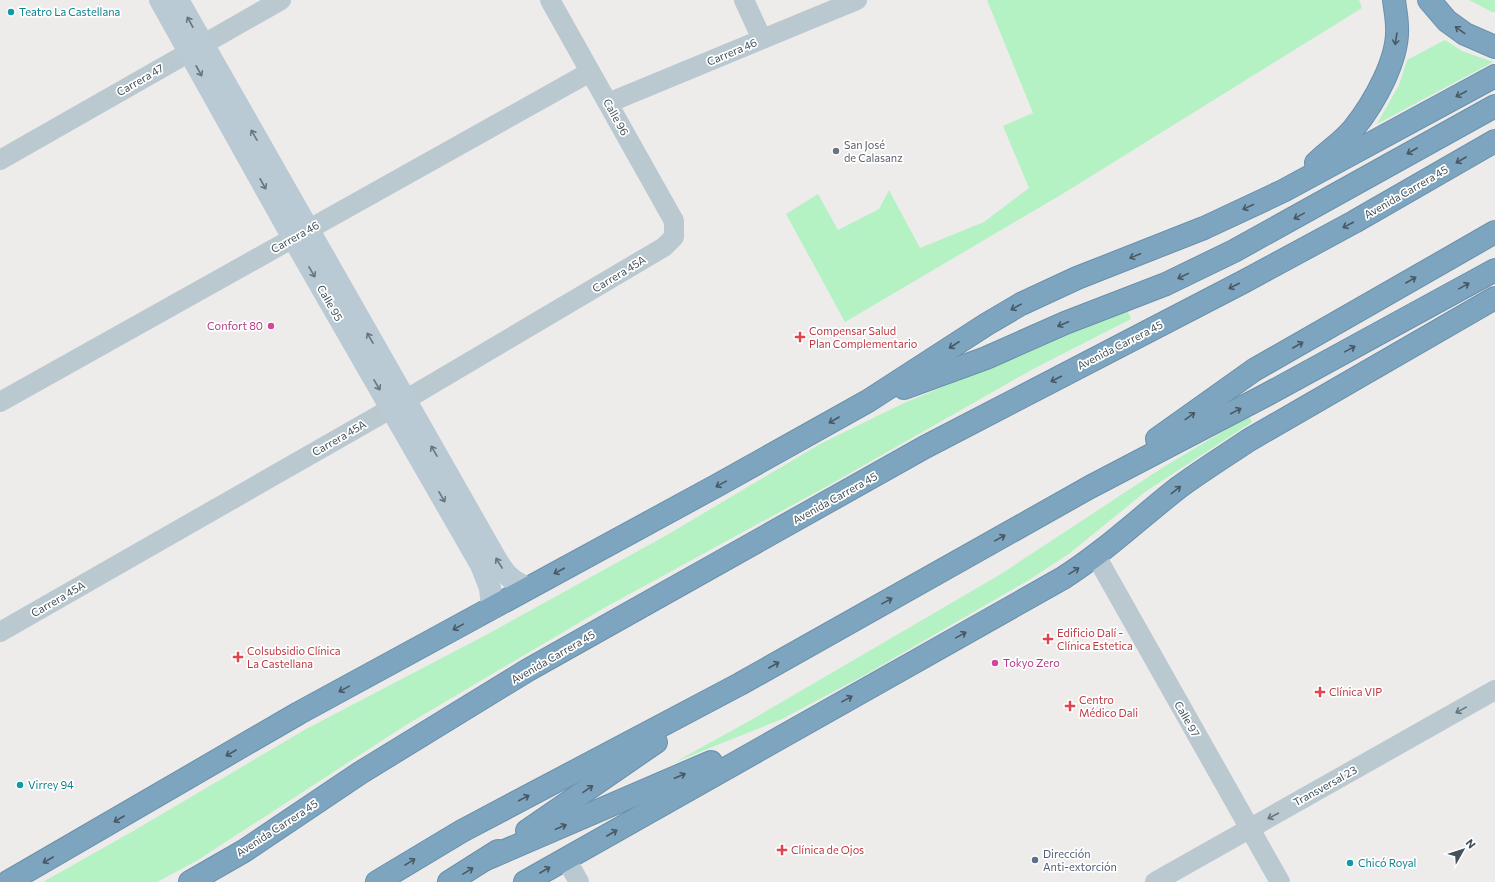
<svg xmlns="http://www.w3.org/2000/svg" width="1495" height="882" font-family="Commissioner,sans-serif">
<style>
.green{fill:#b4f2c4}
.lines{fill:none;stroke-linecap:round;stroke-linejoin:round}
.highway-casing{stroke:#6990ab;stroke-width:24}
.street{stroke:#bac8d0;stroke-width:20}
.secondary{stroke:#b9cad4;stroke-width:22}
.highway{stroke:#7ea5bf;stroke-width:22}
.oneway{stroke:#66757f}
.oneway2{stroke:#485964}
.oneway3{stroke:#66757d}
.culture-dot{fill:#0f9aa8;stroke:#fff;stroke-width:1.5}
.worship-dot{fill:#6b7280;stroke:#fff;stroke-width:1.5}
.hotel-dot{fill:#d1479c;stroke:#fff;stroke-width:1.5}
.health-dot{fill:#e0444e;stroke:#fff;stroke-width:1.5}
.service-dot{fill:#5c6f8a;stroke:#fff;stroke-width:1.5}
.labels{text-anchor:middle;stroke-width:3.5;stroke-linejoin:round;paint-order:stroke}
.culture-label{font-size:11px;fill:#0d838f;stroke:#fff;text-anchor:start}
.street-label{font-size:11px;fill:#42515a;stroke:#fff}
.worship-label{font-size:11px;fill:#5b616d;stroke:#fff;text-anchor:start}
.hotel-label{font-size:11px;fill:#b23c85;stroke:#fff;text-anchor:end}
.health-label{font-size:11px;fill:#be3a42;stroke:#fff;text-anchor:start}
.service-label{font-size:11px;fill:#4e5e75;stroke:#fff;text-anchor:start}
</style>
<rect width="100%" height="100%" fill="#eeebeb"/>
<g class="green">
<polygon points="987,0 1359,0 1362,8 1064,193 845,322 786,214 818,194 838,230 879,209 889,190 920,248 984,222 1029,188 1003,126 1033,113"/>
<polygon points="1469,0 1495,0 1495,12 1492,12"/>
<polygon points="1445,40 1462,51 1493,62 1377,124 1399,85 1407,60"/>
<polygon points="1127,310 1131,319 1033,369 831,484 604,608 406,725 198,860 157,882 43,882 135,830 306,729 484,636 667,535 820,444 904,403"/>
<polygon points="1249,416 1252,422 1145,492 1070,553 1029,580 863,676 782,719 675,762 751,720 1001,574 1165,466"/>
</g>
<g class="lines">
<g class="highway-casing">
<g id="highway">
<polyline points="1429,0 1447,21 1465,34 1495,47"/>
<path d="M1316 163C1328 151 1344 141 1354 128 1374 103 1399 59 1397 27 1397 18 1395 9 1394 0"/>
<polyline points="904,388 986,358 1065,323 1166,284 1234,251 1495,106"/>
<polyline points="1157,439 1254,370 1495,232"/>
<polyline points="527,831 656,742"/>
<polyline points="486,859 711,762"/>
<polyline points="8,882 299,713 716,486 868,401 987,324 1021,304 1077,278 1204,228 1283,191 1495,76"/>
<polyline points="190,882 244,851 360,773 528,670 925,447 1243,282 1354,222 1495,141"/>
<polyline points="377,882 462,831 740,684 1090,487 1266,395 1495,270"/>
<polyline points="449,882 498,851"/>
<path d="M525 882 1063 578C1104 552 1140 518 1178 488 1201 471 1225 456 1249 440L1495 298"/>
</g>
</g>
<g class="street">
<polyline points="744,0 762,39"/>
<polyline points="608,103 857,0"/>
<polyline points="0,160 281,0"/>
<polyline points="0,402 590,72"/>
<polyline points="1096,556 1280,882"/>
<polyline points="0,632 378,416 664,247 674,237 674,221 550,0"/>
<polyline points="566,859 579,882"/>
<polyline points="1155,882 1495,690"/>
</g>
<g class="secondary">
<polyline points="160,0 293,238 481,565 490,588 492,608"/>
<path d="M178 0 496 559C505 574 511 581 528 588"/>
</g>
<use href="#highway" class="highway"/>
</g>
<defs><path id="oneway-shaft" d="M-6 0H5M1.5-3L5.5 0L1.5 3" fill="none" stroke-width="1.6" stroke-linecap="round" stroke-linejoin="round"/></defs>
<g class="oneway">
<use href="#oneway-shaft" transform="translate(190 22) rotate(-119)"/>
<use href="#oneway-shaft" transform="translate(199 71) rotate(61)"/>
<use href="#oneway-shaft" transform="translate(254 135) rotate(-120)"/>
<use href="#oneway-shaft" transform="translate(263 184) rotate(61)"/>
<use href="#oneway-shaft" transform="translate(312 272) rotate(60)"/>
<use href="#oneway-shaft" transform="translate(370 338) rotate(-120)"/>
<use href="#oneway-shaft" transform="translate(377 385) rotate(60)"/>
<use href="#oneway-shaft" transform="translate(434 451) rotate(-120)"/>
<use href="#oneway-shaft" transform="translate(442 497) rotate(60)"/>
<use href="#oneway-shaft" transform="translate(499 563) rotate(-122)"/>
</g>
<g class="oneway2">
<use href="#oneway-shaft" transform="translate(1460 30) rotate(-144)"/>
<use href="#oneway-shaft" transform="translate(1396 39) rotate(99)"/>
<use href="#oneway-shaft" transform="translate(1461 94) rotate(152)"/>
<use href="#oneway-shaft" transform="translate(1412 151) rotate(150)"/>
<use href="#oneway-shaft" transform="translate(1461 160) rotate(150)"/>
<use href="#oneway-shaft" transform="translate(1248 207) rotate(155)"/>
<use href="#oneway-shaft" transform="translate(1299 216) rotate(151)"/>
<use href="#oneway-shaft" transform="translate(1348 225) rotate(152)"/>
<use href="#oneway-shaft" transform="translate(1135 256) rotate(158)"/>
<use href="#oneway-shaft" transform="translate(1183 276) rotate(154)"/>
<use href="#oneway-shaft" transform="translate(1411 280) rotate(-30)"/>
<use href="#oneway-shaft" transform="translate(1234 286) rotate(153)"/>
<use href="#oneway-shaft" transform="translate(1464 286) rotate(-29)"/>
<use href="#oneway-shaft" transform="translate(1016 307) rotate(151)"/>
<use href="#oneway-shaft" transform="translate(1063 324) rotate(157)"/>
<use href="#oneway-shaft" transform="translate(954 345) rotate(147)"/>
<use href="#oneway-shaft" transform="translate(1298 345) rotate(-30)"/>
<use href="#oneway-shaft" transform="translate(1350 349) rotate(-29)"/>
<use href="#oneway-shaft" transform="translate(1056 379) rotate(153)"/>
<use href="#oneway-shaft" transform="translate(1236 411) rotate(-28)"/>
<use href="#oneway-shaft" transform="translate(1190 416) rotate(-36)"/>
<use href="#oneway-shaft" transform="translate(834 420) rotate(150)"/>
<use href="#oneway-shaft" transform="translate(721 484) rotate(151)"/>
<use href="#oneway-shaft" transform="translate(1176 490) rotate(-38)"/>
<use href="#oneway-shaft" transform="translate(1000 538) rotate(-29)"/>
<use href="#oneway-shaft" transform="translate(559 571) rotate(152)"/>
<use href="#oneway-shaft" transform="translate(1074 571) rotate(-32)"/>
<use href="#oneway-shaft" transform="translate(887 601) rotate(-29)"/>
<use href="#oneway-shaft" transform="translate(458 627) rotate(151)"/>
<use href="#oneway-shaft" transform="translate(961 635) rotate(-29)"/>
<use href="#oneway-shaft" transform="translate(774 665) rotate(-30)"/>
<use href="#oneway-shaft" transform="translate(344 689) rotate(151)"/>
<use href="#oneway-shaft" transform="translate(847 699) rotate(-29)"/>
<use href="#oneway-shaft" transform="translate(231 753) rotate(150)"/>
<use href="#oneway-shaft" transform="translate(680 776) rotate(-23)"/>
<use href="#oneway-shaft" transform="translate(588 789) rotate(-35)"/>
<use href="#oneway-shaft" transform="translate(524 798) rotate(-28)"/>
<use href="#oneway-shaft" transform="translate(119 819) rotate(150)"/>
<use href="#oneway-shaft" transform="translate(561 827) rotate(-23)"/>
<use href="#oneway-shaft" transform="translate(612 833) rotate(-30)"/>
<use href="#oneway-shaft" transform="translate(48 860) rotate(150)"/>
<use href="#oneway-shaft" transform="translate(410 862) rotate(-31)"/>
<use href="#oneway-shaft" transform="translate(545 870) rotate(-30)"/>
<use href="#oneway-shaft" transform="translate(468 871) rotate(-31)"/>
</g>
<g class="oneway3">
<use href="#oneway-shaft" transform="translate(1461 710) rotate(151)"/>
<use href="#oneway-shaft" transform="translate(1273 816) rotate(152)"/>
</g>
<g class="culture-dot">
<circle cx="11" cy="12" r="4"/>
<circle cx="20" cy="785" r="4"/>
<circle cx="1350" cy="863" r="4"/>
</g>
<circle class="worship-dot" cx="836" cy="151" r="4"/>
<g class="hotel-dot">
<circle cx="271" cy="326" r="4"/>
<circle cx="995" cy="663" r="4"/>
</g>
<g class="health-dot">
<path d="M798 331h4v4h4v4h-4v4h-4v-4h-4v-4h4z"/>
<path d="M1046 633h4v4h4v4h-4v4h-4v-4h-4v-4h4z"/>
<path d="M236 651h4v4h4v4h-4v4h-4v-4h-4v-4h4z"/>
<path d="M1318 686h4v4h4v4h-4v4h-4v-4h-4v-4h4z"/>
<path d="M1068 700h4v4h4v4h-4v4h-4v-4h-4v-4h4z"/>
<path d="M780 844h4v4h4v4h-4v4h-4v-4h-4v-4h4z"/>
</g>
<circle class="service-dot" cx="1035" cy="860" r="4"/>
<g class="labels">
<g class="culture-label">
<text x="19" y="16">Teatro La Castellana</text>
<text x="28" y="789">Virrey 94</text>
<text x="1358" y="867">Chicó Royal</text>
</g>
<g class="street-label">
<text transform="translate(732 52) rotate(-23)" y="4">Carrera 46</text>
<text transform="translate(140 80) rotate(-30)" y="4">Carrera 47</text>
<text transform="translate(616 117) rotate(61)" y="4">Calle 96</text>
<text transform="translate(1406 192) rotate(-30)" y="4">Avenida Carrera 45</text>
<text transform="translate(295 237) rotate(-29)" y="4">Carrera 46</text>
<text transform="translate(619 274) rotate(-31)" y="4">Carrera 45A</text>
<text transform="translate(330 303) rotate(60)" y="4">Calle 95</text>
<text transform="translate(1120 345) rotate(-27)" y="4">Avenida Carrera 45</text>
<text transform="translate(339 438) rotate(-30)" y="4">Carrera 45A</text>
<text transform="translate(835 498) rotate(-29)" y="4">Avenida Carrera 45</text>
<text transform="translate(58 599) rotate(-30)" y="4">Carrera 45A</text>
<text transform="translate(553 657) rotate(-30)" y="4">Avenida Carrera 45</text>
<text transform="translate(1187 719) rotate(60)" y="4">Calle 97</text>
<text transform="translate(1325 786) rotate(-29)" y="4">Transversal 23</text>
<text transform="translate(277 828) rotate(-33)" y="4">Avenida Carrera 45</text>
</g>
<g class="worship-label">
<text x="844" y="149">San José<tspan x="844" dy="13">de Calasanz</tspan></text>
</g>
<g class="hotel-label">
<text x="263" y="330">Confort 80</text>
<text x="1003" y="667" text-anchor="start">Tokyo Zero</text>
</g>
<g class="health-label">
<text x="809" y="335">Compensar Salud<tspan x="809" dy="13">Plan Complementario</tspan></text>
<text x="1057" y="637">Edificio Dalí -<tspan x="1057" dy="13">Clínica Estetica</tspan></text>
<text x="247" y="655">Colsubsidio Clínica<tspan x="247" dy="13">La Castellana</tspan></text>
<text x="1329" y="696">Clínica VIP</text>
<text x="1079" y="704">Centro<tspan x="1079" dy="13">Médico Dali</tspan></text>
<text x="791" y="854">Clínica de Ojos</text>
</g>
<g class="service-label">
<text x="1043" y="858">Dirección<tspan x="1043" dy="13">Anti-extorción</tspan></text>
</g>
</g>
<g transform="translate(1463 850) rotate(51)" stroke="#ffffff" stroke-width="3" paint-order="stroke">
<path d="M0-3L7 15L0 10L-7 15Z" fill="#42515a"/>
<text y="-6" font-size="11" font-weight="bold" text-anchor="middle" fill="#42515a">N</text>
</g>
</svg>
